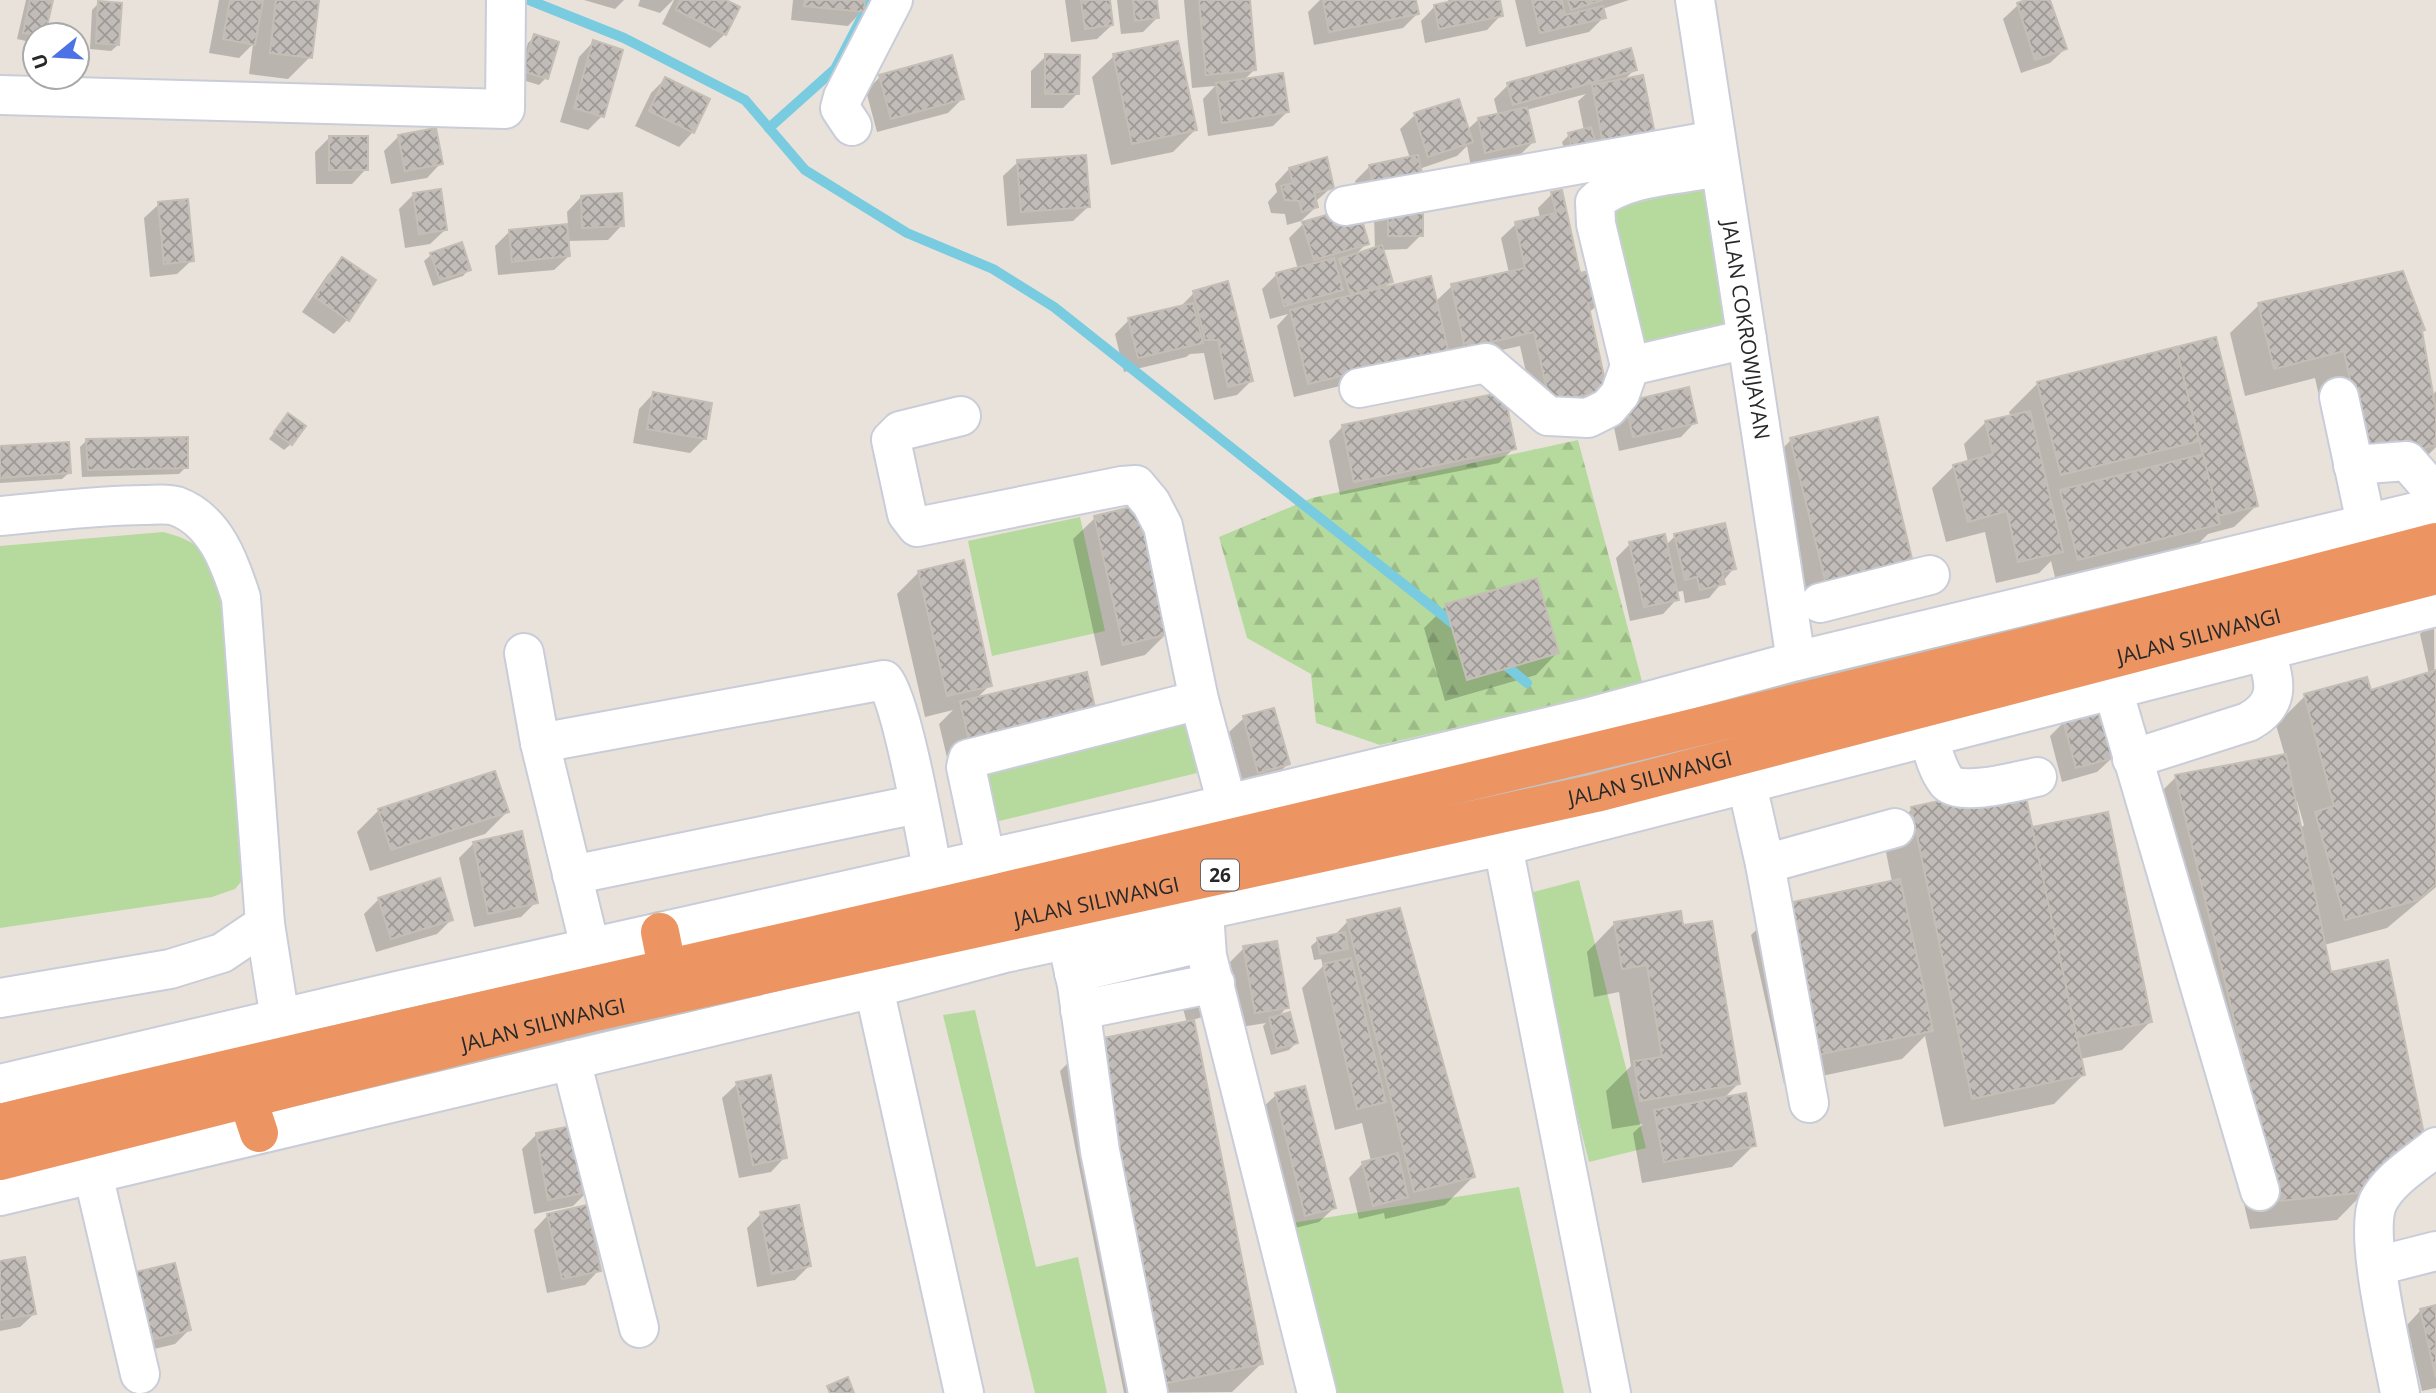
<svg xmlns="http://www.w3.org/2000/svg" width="2436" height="1393" font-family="'Open Sans',sans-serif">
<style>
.grass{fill:#b6da9d}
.forest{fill:url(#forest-firs)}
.shadow{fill:#0003;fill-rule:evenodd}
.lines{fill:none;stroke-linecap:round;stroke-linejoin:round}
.stream{stroke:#79cbe0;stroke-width:10}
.building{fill:url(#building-cross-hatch);stroke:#c4beb5;stroke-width:2}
.minor-casing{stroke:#c9cdd8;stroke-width:42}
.highway-casing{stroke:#c3c3c3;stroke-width:42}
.minor{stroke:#fff;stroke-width:38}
.highway{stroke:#ec9563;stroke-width:38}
.labels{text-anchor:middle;stroke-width:5;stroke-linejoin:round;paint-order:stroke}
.shield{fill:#fff;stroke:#686868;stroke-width:2}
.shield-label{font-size:19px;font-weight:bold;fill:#282828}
.street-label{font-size:21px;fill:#282828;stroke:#fff}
</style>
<defs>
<pattern id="forest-firs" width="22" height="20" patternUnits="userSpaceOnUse" patternTransform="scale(1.75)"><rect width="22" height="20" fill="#b6da9d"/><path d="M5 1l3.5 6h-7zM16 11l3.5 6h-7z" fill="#9cbb87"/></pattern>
<pattern id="building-cross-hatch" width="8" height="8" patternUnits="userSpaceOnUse" patternTransform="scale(1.75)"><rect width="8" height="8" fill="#c1bcb8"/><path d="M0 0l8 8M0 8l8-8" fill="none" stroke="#9d9996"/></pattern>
</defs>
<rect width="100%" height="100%" fill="#e9e2db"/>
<g class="grass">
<polygon points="1708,186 1731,328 1644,348 1609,227 1615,208"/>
<polygon points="1080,517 1105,631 992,656 968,541"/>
<path d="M163 532C195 540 207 550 220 580L252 869 235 889 212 897 0 928V546Z"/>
<polygon points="1182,711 1197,773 995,822 980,759"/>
<polygon points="1579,880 1646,1148 1589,1162 1522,895"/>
<polygon points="975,1010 1036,1267 1078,1257 1107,1393 1035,1393 943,1015"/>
<polygon points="1519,1187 1564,1393 1327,1393 1292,1223"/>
</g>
<polygon class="forest" points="1578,440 1643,685 1380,745 1316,723 1311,674 1247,638 1219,537 1312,498"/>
<g class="shadow">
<polygon points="26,0 51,0 44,35 35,35 35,43 17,39"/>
<polygon points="219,0 317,0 310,57 288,79 249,74 253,44 239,58 209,53"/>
<polygon points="584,0 624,0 615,9"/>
<polygon points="640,0 673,0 660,13 638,6"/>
<polygon points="674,0 722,0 725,34 710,48 662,24"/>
<polygon points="793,0 864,0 862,11 848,26 791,20"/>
<polygon points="1065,0 1108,0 1112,25 1097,39 1071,42"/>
<polygon points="1117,0 1155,0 1157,18 1143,32 1121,34"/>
<polygon points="1184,0 1248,0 1254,70 1243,81 1287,112 1273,126 1208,136 1203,99 1215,86 1192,88"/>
<polygon points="1320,0 1415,0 1417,14 1403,28 1314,45 1308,12"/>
<polygon points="1448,0 1498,0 1501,15 1487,30 1425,43 1421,21 1435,6 1449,3"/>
<polygon points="1515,0 1629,0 1602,9 1604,17 1589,32 1526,47"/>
<polygon points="2031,0 2048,0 2065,49 2050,63 2021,73 2003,19 2018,5"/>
<polygon points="99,3 118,45 111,51 90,49 92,10"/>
<polygon points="535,36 546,78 539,85 516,78 528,43"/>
<polygon points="593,42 602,116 588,130 560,122 579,57"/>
<polygon points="1046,56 1078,93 1063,108 1031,108 1031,71"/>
<polygon points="1114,56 1195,130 1173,152 1111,165 1092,77"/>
<polygon points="1635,69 1624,80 1655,144 1568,162 1562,142 1569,135 1584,131 1578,101 1586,94 1526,110 1533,142 1519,156 1471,167 1467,146 1457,156 1419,169 1421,235 1407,249 1381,250 1391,281 1383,289 1435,302 1452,286 1509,273 1501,238 1516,224 1540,218 1538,208 1552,194 1579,275 1607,298 1588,313 1605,389 1591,404 1536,416 1520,346 1451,361 1448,348 1432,364 1294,397 1277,326 1288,314 1270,319 1262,289 1277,274 1298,269 1289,238 1303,224 1367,243 1355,255 1375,249 1374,216 1361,210 1355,181 1369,167 1410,158 1400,129 1415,115 1467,130 1479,119 1498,115 1494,99 1508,85"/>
<polygon points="880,77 962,99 948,113 877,132 866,91"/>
<polygon points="665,79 693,132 679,147 635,126 651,93"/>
<polygon points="399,136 441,163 427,178 391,184 384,151"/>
<polygon points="329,138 366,169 352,184 316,184 315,152"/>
<polygon points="1018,162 1088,207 1073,221 1007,226 1003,176"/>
<polygon points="1289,169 1332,187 1315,202 1316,207 1301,221 1287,225 1285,214 1271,213 1268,202 1277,192 1275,184"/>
<polygon points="414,194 445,230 430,244 405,248 399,209"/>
<polygon points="581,197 622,225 608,240 567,241 569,256 554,270 498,275 495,246 509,232 568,225 567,212"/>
<polygon points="159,204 192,260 177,274 150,277 144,218"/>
<polygon points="431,255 469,269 463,276 433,286 424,261"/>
<polygon points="342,259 348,319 334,334 302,312 328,274"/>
<polygon points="1194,293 1251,381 1237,395 1214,400 1204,353 1190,354 1186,357 1124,372 1115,334 1129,320 1178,309"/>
<polygon points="2259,305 2420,332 2432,396 2436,391 2436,447 2411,472 2340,490 2315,378 2245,396 2230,333"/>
<polygon points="2214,339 2256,506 2234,527 2208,534 2196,546 2056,581 2051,561 2039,573 1996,583 1985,532 1946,542 1932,488 1954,466 1968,462 1964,444 1986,422 2011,417 2009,412 2038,383"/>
<polygon points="653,394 705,438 690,453 633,443 639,409"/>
<polygon points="1626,403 1695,422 1681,437 1619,451 1612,418"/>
<polygon points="288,415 291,444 284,450 269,439"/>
<polygon points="1343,426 1514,448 1499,463 1340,495 1329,441"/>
<polygon points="87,440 186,467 179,474 82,477 80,447"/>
<polygon points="1791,440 1912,567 1798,616 1763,468"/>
<polygon points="0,448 69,473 62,479 0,483"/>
<polygon points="1095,518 1167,633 1145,655 1101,666 1073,539"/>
<polygon points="1675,536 1734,568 1709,598 1685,603 1683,591 1676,592 1677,599 1663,614 1630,621 1616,558 1630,544 1665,546"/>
<polygon points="919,572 990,685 976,699 1074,742 950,770 939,724 953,710 925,717 897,594"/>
<polygon points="1446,606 1557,653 1536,675 1445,701 1424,628"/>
<path d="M2434 619 2436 887 2387 928 2324 945 2330 974 2422 1133 2337 1220 2250 1229 2148 805 2176 777 2285 756 2276 725 2305 696 2370 693 2429 674 2420 634ZM2294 801H2297L2304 825 2300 829Z"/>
<polygon points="1244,718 1288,764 1273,778 1244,786 1229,732"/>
<polygon points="2064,722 2112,758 2097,772 2062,782 2050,736"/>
<polygon points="1912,809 2031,829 2150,1022 2122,1050 2080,1059 2083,1075 2054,1104 1944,1127 1925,1036 1902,1059 1784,1084 1751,935 1780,907 1892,882 1883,837"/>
<polygon points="379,810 507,812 485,834 370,871 357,832"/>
<polygon points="474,843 536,902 521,917 474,927 459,858"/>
<polygon points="379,899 451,920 437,934 376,952 364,914"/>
<polygon points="1348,921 1473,1177 1445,1205 1385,1219 1384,1213 1359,1219 1349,1178 1363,1163 1371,1161 1362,1123 1335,1130 1302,988 1323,966 1321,959 1314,960 1311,946 1318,940 1333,937"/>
<polygon points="1615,923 1682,927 1738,1084 1723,1099 1754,1145 1732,1167 1642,1183 1633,1133 1643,1124 1612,1129 1606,1091 1631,1066 1619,992 1594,997 1587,952"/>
<polygon points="1244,948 1287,1007 1278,1017 1296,1043 1289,1050 1271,1055 1263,1026 1266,1023 1241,1027 1230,962"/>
<polygon points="1208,993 1208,1015 1193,1020 1261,1364 1232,1392 1124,1393 1060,1071 1089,1042 1187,1023 1182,1005"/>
<polygon points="737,1084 785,1157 771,1172 739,1178 722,1098"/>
<polygon points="1276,1095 1334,1208 1319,1222 1291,1229 1261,1109"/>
<polygon points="537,1134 587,1192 573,1206 534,1214 522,1149"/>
<polygon points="761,1214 809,1266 795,1280 757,1287 747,1228"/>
<polygon points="548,1215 599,1270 585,1285 547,1293 534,1230"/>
<polygon points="0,1263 35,1313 20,1327 0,1331"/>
<polygon points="124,1277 189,1330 175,1344 125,1356"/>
<polygon points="2436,1307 2436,1388 2422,1391 2407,1325 2421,1310"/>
</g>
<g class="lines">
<g class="stream">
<polyline points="529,0 624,38 745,100 805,170 907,233 993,269 1054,307 1460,629"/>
<polyline points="769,128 835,69 871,0"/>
<polyline points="1499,660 1527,683"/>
</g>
</g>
<g class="building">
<polygon points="30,0 53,0 45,35 23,33"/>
<polygon points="230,0 263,0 255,45 223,39"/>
<polygon points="276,0 319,0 312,58 270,53"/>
<polygon points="680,0 726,0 740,7 726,35 676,10"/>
<polygon points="805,0 865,0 864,12 804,6"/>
<polygon points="1081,0 1110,0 1113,25 1085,29"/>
<polygon points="1133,0 1157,0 1159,18 1135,21"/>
<polygon points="1199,0 1250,0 1256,70 1206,75"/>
<polygon points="1323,0 1416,0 1419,14 1329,32"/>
<polygon points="1457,0 1500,0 1503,16 1439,29 1434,5"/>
<polygon points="1532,0 1562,0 1565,15 1603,6 1606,18 1540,33"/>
<polygon points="1568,0 1603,0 1571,10"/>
<polygon points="2026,0 2050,0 2067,49 2035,60 2017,3"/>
<polygon points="98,1 122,3 119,45 96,43"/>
<polygon points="534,34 559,42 548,79 522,71"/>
<polygon points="593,40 623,50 604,117 574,108"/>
<polygon points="1178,41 1197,130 1132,144 1113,54"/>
<polygon points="1631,48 1637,70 1513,105 1507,83"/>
<polygon points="1045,54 1080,55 1079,94 1045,94"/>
<polygon points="952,55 964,99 891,119 879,75"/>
<polygon points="1283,73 1289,112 1222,123 1216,83"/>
<polygon points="1643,75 1657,144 1605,154 1592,85"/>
<polygon points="665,77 710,99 694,133 649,111"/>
<polygon points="1459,99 1473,142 1428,157 1414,113"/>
<polygon points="1527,107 1535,142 1485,153 1478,118"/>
<polygon points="1591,127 1599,155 1576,161 1568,133"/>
<polygon points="436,128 443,164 405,171 398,135"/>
<rect x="329" y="136" width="39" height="34"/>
<polygon points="1086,155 1090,207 1021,212 1017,160"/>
<polygon points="1418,155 1425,187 1375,197 1369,165"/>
<polygon points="1327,157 1334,188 1314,193 1318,207 1302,212 1299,201 1285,200 1281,186 1293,183 1289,168"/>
<polygon points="441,189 447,230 419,234 413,193"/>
<polygon points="1562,190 1580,273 1603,268 1609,299 1588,303 1607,390 1550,403 1534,332 1465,348 1451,284 1525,268 1515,222 1556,213 1551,192"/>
<polygon points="622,193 624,226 582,228 581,196"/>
<polygon points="188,199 194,261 164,264 158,202"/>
<rect x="1388" y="199" width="35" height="37"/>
<polygon points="1358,206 1369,244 1314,260 1302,222"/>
<polygon points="567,224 570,256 512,262 509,230"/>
<polygon points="462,242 471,270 440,280 430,253"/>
<polygon points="1382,245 1393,282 1351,295 1339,259"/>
<polygon points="342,257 376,280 349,321 315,297"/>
<polygon points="1334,258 1343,290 1284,306 1276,273"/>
<polygon points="2403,271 2425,330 2422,331 2436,411 2436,445 2368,462 2344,351 2274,369 2258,303"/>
<polygon points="1431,276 1448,350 1308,384 1290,310"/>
<polygon points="1228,281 1253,381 1228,387 1218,340 1205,340 1193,291"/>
<polygon points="1193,303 1203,343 1138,358 1128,318"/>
<polygon points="2216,337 2258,506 2218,516 2176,347"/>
<polygon points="2176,347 2199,441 2061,475 2037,382"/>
<polygon points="1689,387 1697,423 1633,437 1625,402"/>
<polygon points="653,392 712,403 706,439 647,429"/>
<polygon points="1504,392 1516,449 1354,482 1342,425"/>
<polygon points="2030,411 2063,552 2018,562 2007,511 1968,522 1953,465 1993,454 1985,421"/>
<polygon points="288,413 306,426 292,445 274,432"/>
<polygon points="1878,417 1914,567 1827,588 1790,438"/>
<polygon points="188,437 188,468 88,470 86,439"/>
<polygon points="69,442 71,473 0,478 0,446"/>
<polygon points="2203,454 2220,524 2078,560 2060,490"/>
<polygon points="1140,505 1169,634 1123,645 1094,516"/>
<polygon points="1725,523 1736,569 1722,572 1725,584 1700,590 1697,577 1685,580 1674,534"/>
<polygon points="1665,534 1679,600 1644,607 1629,542"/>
<polygon points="964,560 992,686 947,696 918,571"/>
<polygon points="1537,578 1559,653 1467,680 1445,604"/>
<polygon points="2436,670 2436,884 2418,900 2345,920 2315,812 2334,806 2304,694 2367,677 2371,690"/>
<polygon points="1087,672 1098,721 971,750 960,701"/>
<polygon points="1274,708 1290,764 1258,773 1243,716"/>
<polygon points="2101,710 2114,758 2076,768 2063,720"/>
<polygon points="2286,754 2331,972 2388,960 2424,1134 2367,1192 2278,1201 2175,775"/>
<polygon points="495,771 509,812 391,850 378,809"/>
<polygon points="2023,783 2085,1075 1972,1099 1911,807"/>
<polygon points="2108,812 2152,1022 2077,1037 2032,827"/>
<polygon points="522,831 538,903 488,914 473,842"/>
<polygon points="440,878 453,920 391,939 378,898"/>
<polygon points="1900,879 1933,1031 1812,1056 1779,905"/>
<polygon points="1400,908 1475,1177 1414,1192 1347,920"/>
<polygon points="1681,911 1683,925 1712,921 1740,1084 1640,1101 1634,1061 1662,1057 1647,965 1622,969 1614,922"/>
<polygon points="1345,932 1348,949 1320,954 1317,938"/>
<polygon points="1277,941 1289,1008 1255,1013 1243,946"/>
<polygon points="1351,958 1386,1102 1357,1109 1323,964"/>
<polygon points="1290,1012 1298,1043 1277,1049 1269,1018"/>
<polygon points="1194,1020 1263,1364 1157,1385 1088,1041"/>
<polygon points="771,1075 787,1158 753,1165 736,1082"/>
<polygon points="1305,1086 1336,1208 1305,1216 1275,1093"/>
<polygon points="1746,1093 1756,1146 1664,1162 1654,1110"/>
<polygon points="577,1125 589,1192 548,1200 536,1133"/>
<polygon points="1398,1153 1408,1197 1373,1206 1362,1162"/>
<polygon points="587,1205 601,1271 562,1279 547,1214"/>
<polygon points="799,1205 811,1266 772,1274 760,1212"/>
<polygon points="25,1257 36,1314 0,1320 0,1261"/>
<polygon points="175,1263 191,1330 139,1343 123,1275"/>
<polygon points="2436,1305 2436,1378 2420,1309"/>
<polygon points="848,1377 854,1393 830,1393 827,1386"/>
</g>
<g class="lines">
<g class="minor-casing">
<g id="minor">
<path id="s1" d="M1695 0 1796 661"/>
<polyline points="0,95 505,109 506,0"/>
<polyline points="852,126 840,108 843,97 893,0"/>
<polyline points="1345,206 1716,140"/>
<polyline points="1630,366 1747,339"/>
<path d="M1359 388 1486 363 1548 416 1588 418 1608 408 1620 394 1630 366 1596 224 1595 202C1625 175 1681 175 1720 167"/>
<polyline points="2339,397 2366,523"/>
<polyline points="961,416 900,431 891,440 907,514 917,527 1122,486 1136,485 1151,503 1163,526 1199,700 1233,826"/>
<polyline points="2353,465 2407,461 2428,485 2433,507"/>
<path d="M0 516C48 512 96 505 144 505 153 505 167 503 176 506 215 520 230 563 241 598L265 924 284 1045"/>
<polyline points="1820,603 1930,575"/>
<polyline points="524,653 540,743 590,947"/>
<polyline points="2106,666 2260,1191"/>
<path d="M1928 736C1933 751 1937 770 1947 782 1960 797 2018 781 2037 777"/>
<path d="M540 743 884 680C902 700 926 839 933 873"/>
<polyline points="1741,758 1765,864 1809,1103"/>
<path d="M2132 759 2248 722C2281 704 2276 683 2265 650"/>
<polyline points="1503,846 1611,1393"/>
<polyline points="1765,864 1895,828"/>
<polyline points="572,875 918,804"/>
<polyline points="1202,884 1207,956 1317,1393"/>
<polyline points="991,885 966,767 968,759 1199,700"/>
<polyline points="1061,914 1077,985 1100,1151 1148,1393"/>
<polyline points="1074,973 1205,942"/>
<polyline points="874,988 964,1393"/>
<polyline points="0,998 170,969 222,953 265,924"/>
<polyline points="1080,1010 1215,983"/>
<polyline points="571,1060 639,1328"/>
<polyline points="0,1084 397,991 1160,820 1586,718 1796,661 2436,507"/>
<polyline points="93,1174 140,1374"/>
<polyline points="0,1196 874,988 1005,953 1503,846 2436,607"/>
<polyline points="2377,1266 2436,1251"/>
<path d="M2400 1393C2393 1354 2363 1234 2378 1202 2389 1179 2417 1163 2436 1147"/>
</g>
</g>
<g class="highway-casing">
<g id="highway">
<polyline points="660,932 667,967"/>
<polyline points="248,1100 259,1133"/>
<path d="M0 1123C330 1043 662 971 993 894 1475 781 1957 667 2436 542"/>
<path id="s2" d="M0 1161 590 1013 1596 793 2436 575"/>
</g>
</g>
<use href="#minor" class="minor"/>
<use href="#highway" class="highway"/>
</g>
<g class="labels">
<rect class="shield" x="1201" y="859.5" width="38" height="31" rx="5"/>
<g class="shield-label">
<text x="1220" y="882">26</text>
</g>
<g class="street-label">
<text dy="7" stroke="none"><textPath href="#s1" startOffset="334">JALAN COKROWIJAYAN</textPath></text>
<text dy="7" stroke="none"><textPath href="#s2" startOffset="2261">JALAN SILIWANGI</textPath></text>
<text dy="7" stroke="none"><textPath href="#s2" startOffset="1694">JALAN SILIWANGI</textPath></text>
<text dy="7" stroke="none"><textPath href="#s2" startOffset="1127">JALAN SILIWANGI</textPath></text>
<text dy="7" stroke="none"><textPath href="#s2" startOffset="560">JALAN SILIWANGI</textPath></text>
</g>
</g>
<g transform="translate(56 56) rotate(252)"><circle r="33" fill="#ffffff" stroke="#a9a9a9" stroke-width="2"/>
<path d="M0-5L12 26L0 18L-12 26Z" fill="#4c72e5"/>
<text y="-10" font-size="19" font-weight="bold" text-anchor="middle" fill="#282828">U</text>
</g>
</svg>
